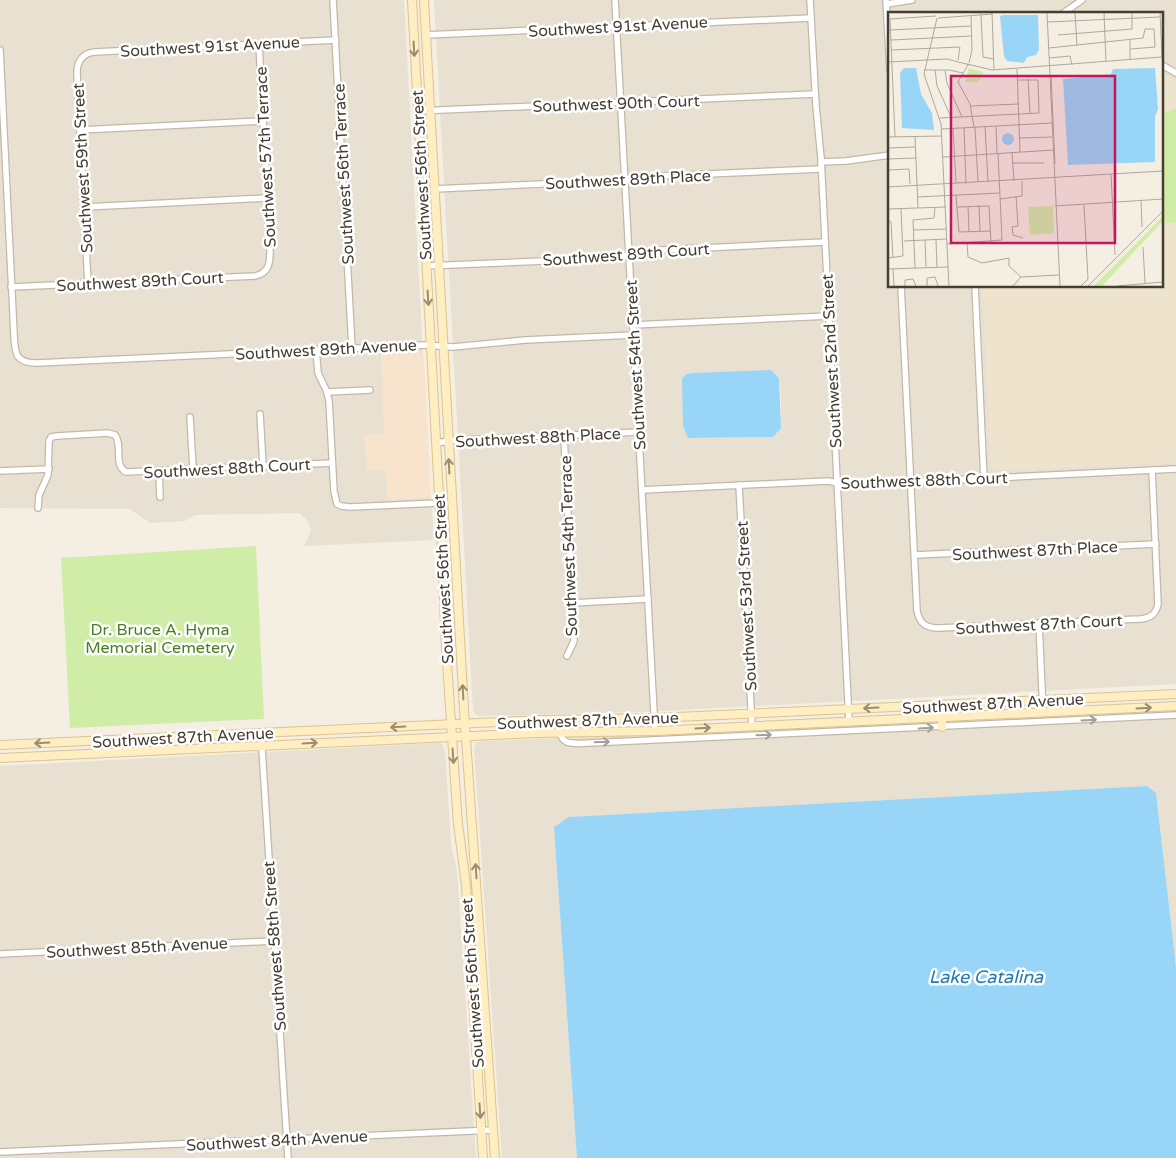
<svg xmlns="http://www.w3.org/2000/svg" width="1176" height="1158" font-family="'Varela Round',sans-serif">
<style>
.residential{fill:#e8e0d1;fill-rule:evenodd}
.commercial{fill:#f8e4cc}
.education{fill:#eee3cc}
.green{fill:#d0eda8}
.water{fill:#99d5f7}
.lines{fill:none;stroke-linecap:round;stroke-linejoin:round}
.minor-casing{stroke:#c3b8a8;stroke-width:8}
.secondary-casing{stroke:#dbc490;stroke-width:10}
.minor{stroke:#fff;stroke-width:5.5}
.secondary{stroke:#ffeec2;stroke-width:8}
.oneway{stroke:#998d73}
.oneway2{stroke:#a29e99}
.labels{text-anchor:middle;stroke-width:5;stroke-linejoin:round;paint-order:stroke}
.street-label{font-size:16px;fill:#463e33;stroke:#fff}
.park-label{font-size:16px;fill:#487e21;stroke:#fff}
.water-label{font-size:18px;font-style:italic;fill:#217cb3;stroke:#fff}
.inset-road{fill:none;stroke:#aea89d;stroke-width:1}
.view{fill:#c2185b;fill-opacity:0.15;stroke:#c2185b;stroke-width:2.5}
.inset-edge{fill:none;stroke:#463e33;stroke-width:2.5}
</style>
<rect width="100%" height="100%" fill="#f4eee3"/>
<g class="residential">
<polygon points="0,0 404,0 423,356 418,353 381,355 385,434 364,435 386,470 388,500 431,497 434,540 304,546 311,531 309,523 300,513 195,515 185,521 150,523 130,509 0,508"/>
<path d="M434 0H1176V82L1162 75V14H890V286H983L992 470 1176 462V684L641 712 478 716 475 714 473 710ZM771 370 779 378 781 391V428L773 437 688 438 687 374Z"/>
<polygon points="1176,710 1176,967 1156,793 1147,786 569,817 554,828 577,1158 502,1158 474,748 477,742 483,741 932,723"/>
<polygon points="438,743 442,744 445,751 451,844 457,871 476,1158 0,1158 0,766"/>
</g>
<polygon class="commercial" points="416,352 421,354 424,359 431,497 388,500 386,470 367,470 364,435 384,433 381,355"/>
<polygon class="education" points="1162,75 1176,82 1176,462 992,470 983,286 1162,286"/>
<g class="green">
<polygon points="1176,108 1176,224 1162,221 1162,110 1168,112"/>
<polygon points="256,546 264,719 70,728 61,558"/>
</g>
<g class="water">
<polygon points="771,370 779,378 781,428 773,437 688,438 683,426 682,378 687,374 693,373"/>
<polygon points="1147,786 1156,793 1176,967 1176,1158 577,1158 554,827 569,817"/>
</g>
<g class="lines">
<g class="minor-casing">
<g id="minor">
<polyline points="333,0 352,348"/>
<polyline points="615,0 655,731"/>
<polyline points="810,0 816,106 821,158 849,721"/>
<polyline points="886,0 890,71"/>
<polyline points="887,4 912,0"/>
<polyline points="1062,14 1082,0"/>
<polyline points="425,35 811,18"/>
<path d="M0 50 14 334C15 352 14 363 37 363L424 345 453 347 525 340 634 335"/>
<polyline points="1162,65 1176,73"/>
<polyline points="418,111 815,94"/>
<polyline points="80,130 263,121"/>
<polyline points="821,162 846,161 890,155"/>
<polyline points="434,189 609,181 639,177 821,169"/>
<polyline points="85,207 267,198"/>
<polyline points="426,266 618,258 642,251 825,242"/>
<path d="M88 284 77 73C77 61 83 53 95 52L336 40"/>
<path d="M901 286 917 611C920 624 926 628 939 628L1140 619C1151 618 1156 614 1158 604L1152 470"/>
<polyline points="975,286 984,479"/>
<path d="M11 287 255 276C269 273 270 263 270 251L259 44"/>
<polyline points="633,325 829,316"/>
<polyline points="316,349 318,373 327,392 329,401 334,491 337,504 341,506 350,507 439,503"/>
<polyline points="327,392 370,390"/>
<polyline points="260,414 263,466"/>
<polyline points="190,417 193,469"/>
<polyline points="564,435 574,641 567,656"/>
<polyline points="436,443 456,440 639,432"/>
<polyline points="0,471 49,469"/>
<polyline points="159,471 160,497"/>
<polyline points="739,485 752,726"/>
<polyline points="642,490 828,481 848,485 1176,469"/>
<path d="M38 508 39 495 48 475 49 441 51 437 57 436 108 433 115 435C123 445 113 465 126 472L332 463"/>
<polyline points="915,555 1156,544"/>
<polyline points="572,603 648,599"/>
<polyline points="1039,623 1043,712"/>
<path d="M560 732C562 747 577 743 589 743L1176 715"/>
<polyline points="261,733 288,1158"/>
<polyline points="0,954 274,941"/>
<polyline points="0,1152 493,1130"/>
</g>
</g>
<g class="secondary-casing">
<g id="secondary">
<polyline points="412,0 442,550 446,649 458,824 466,885 483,1158"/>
<polyline points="424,0 464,710 495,1158"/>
<polyline points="942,712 942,727"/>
<polyline points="0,745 541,720 654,718 1176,694"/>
<polyline points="0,758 537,733 655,731 1176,706"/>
</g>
</g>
<use href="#minor" class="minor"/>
<use href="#secondary" class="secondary"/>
</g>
<defs><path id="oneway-shaft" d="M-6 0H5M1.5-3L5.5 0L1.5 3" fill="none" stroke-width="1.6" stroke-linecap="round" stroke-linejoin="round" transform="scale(1.25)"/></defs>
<g class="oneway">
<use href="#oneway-shaft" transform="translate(414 49) rotate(87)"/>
<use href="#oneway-shaft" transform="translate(428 298) rotate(87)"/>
<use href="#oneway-shaft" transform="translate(449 466) rotate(-93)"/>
<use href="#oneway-shaft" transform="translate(463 692) rotate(-93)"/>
<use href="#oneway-shaft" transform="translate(871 708) rotate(177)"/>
<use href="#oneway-shaft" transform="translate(1144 708) rotate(-3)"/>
<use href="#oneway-shaft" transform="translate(398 727) rotate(177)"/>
<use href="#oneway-shaft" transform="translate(703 728) rotate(-3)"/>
<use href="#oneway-shaft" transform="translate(42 743) rotate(177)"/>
<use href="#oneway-shaft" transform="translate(310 743) rotate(-3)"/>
<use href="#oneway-shaft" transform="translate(453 756) rotate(86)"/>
<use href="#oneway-shaft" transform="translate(476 871) rotate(-94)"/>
<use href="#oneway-shaft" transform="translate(480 1111) rotate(86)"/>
</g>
<g class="oneway2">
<use href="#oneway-shaft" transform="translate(1089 720) rotate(-3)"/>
<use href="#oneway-shaft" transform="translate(926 728) rotate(-3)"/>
<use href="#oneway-shaft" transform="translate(764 735) rotate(-2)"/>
<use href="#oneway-shaft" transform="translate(602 742) rotate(-2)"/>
</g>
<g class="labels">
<g class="street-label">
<text transform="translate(618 26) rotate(-3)" y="6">Southwest 91st Avenue</text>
<text transform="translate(210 46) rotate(-3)" y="6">Southwest 91st Avenue</text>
<text transform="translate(616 103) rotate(-2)" y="6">Southwest 90th Court</text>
<text transform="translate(265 157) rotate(-93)" y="6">Southwest 57th Terrace</text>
<text transform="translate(82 168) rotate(-93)" y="6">Southwest 59th Street</text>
<text transform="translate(343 174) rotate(-93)" y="6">Southwest 56th Terrace</text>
<text transform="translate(421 175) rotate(-93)" y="6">Southwest 56th Street</text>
<text transform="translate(628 179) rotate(-3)" y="6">Southwest 89th Place</text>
<text transform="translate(626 254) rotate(-4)" y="6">Southwest 89th Court</text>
<text transform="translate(140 281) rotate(-3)" y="6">Southwest 89th Court</text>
<text transform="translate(326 349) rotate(-3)" y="6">Southwest 89th Avenue</text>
<text transform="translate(831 361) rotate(-93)" y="6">Southwest 52nd Street</text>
<text transform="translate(635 365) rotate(-93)" y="6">Southwest 54th Street</text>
<text transform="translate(538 437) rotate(-3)" y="6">Southwest 88th Place</text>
<text transform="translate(227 468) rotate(-3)" y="6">Southwest 88th Court</text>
<text transform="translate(924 480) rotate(-2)" y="6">Southwest 88th Court</text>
<text transform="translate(568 546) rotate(-92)" y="6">Southwest 54th Terrace</text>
<text transform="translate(1035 550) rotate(-3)" y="6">Southwest 87th Place</text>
<text transform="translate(443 579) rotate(-93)" y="6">Southwest 56th Street</text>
<text transform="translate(746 606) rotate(-93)" y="6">Southwest 53rd Street</text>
<text transform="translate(1039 624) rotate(-3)" y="6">Southwest 87th Court</text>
<text transform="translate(993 703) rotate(-3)" y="6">Southwest 87th Avenue</text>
<text transform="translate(588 720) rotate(-2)" y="6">Southwest 87th Avenue</text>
<text transform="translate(183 737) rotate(-3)" y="6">Southwest 87th Avenue</text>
<text transform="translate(274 946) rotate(-94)" y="6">Southwest 58th Street</text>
<text transform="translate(137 947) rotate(-3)" y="6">Southwest 85th Avenue</text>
<text transform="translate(472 983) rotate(-94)" y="6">Southwest 56th Street</text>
<text transform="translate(277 1140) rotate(-3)" y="6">Southwest 84th Avenue</text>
</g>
<g class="park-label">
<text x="160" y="635">Dr. Bruce A. Hyma<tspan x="160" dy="18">Memorial Cemetery</tspan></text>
</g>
<g class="water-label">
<text x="986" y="983">Lake Catalina</text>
</g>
</g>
<g transform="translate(888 12)">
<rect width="275" height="275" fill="#f4eee3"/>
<path d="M81 56 95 60 94 66 89 70H77ZM165 194 166 221 142 223 140 195ZM275 204V209L214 274H206Z" fill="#d0eda8"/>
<path d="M116 3H150L151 38 148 43 139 45 136 51 119 49 116 44 112 4ZM16 56H28L33 82 44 101 46 118 14 116 12 61ZM267 56 270 97 267 105V150L180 153 175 67 223 62 225 57ZM114 127a6 6 0 1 1 12 0a6 6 0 1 1-12 0Z" fill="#99d5f7"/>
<path class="inset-road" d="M104 1 106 58M159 1 172 274M187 1 189 34M216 1 218 50M272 1 274 45M93 3 95 45 106 47M49 6 36 62 53 112 61 274M50 6 104 2M2 7 7 125M2 7 48 4M160 10 272 5M2 18 83 14M170 23 244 17V1M3 28 84 24M242 28V48M161 36 255 26 257 17H266L267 35 243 37M3 38 72 35 70 48M161 46 182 44 184 53M0 50 59 47 82 53M81 51 84 38 83 3M79 52 104 58 274 45M80 53 70 70 82 92 86 115M129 57 132 140M36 58H61L75 61M47 58 49 74 63 105M57 58 59 71 74 105M163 63 167 152M140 67 142 101M82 94 131 92M52 106 151 101 150 68H130M97 114 100 170M108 114 109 141M87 115 90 170M65 116 68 171M76 116 78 172M54 117 164 111M0 125 54 124M27 125 30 196M132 126 164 125M0 136 27 135M124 141 126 169M55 145 166 138M0 147 28 146M124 151H156M0 158 21 157 22 172M223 162 227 243M0 175 275 159M68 184 71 220 103 219M128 184 130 214 124 215 125 223 135 226M29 185 112 181M112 187 134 184V169M253 189 254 215M91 193 92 219M80 194 81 220M167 194 275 187M69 195 101 194 103 230M0 197 58 195M0 208 3 210 5 246M25 218 58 217M37 228 38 255M48 228 49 255M16 229 59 227M79 231 80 245 94 251 121 246V254L133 265M59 232 114 228 110 141M255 235 257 271M0 246 15 244 13 197M27 256 25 208 46 206 47 196M0 257 60 255M5 257 6 274M17 274V268L25 267 28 274M39 274V266L47 265 50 274M125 274 133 265 171 263M193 274 200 267 196 193M200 274 275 199M229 274 275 270"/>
<path class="view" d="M63 64H227V231H63Z"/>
<rect width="275" height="275" class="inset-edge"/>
</g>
</svg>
